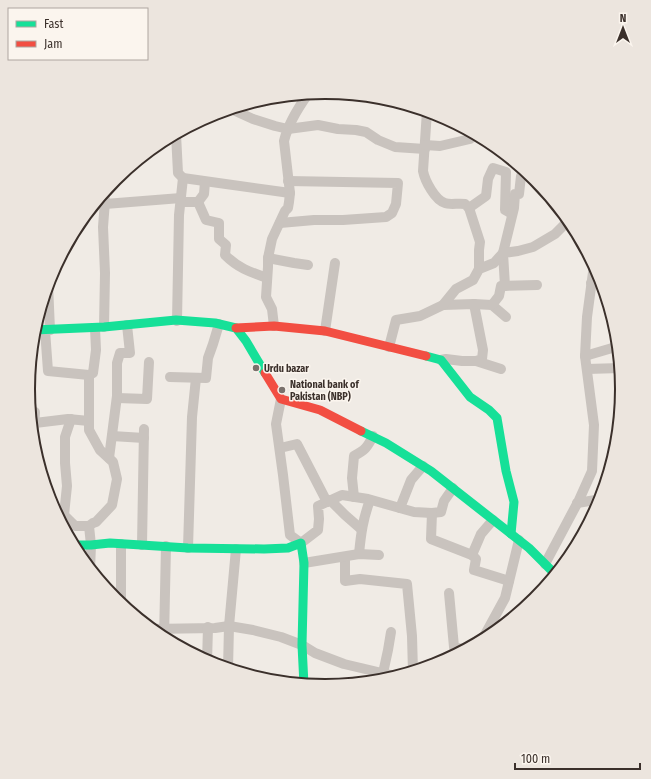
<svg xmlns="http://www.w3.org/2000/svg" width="651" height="779" font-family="'Fira Sans Condensed',sans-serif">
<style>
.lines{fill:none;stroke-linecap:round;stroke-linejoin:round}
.street{stroke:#c9c3be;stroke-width:10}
.fast{stroke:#16e098;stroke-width:9}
.jam{stroke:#f24e42;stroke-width:9}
.poi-dot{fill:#7a716c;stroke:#fbf5ee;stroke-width:1.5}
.labels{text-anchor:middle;stroke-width:3;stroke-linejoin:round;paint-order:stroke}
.poi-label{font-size:10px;font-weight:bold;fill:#3b302b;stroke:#fbf5ee;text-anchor:start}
.rim{fill:none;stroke:#3b302b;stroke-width:2}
</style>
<rect width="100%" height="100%" fill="#f0ebe5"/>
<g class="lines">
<g class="street">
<polyline points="231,109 253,119 275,126 288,129 318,125 338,129 356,130 366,132 378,140 395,147 425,149"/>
<path d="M427 111 423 171C425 181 435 200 445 203 449 205 459 203 465 204L469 208"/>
<polyline points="176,134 178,173 183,178 290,193"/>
<polyline points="425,145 440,146 470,139 476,134"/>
<polyline points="96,202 105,204 181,198"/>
<path d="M181 202H198L206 220 219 223V239L226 245 225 255C238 268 250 272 267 278"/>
<polyline points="198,202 204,194 205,182"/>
<polyline points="280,223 314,220 343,220 386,217 392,213 396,204 398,183 288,181"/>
<polyline points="268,258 294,263 308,265"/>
<polyline points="479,269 479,250 480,242 469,208 486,196 488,179 493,168 506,172 505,210 512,214"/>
<polyline points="591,283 603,284"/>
<polyline points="48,284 50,330"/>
<polyline points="505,286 503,253 514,208 515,194 519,194 521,176 529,173"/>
<polyline points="474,304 483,350 482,359 476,361"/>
<polyline points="443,305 474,304 492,305 506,317"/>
<polyline points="492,305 499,296 501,286 537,285"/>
<polyline points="177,321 179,215 183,178"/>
<path d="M274 326 272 309 266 297 268 267V258L272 239 285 211 288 208 289 202 290 193 284 141C288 124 298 108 308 94"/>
<polyline points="104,327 105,273 103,227 105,201 104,193"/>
<polyline points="45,330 48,371 89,375"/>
<polyline points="325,331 335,263"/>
<polyline points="389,347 396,320 420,316 443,305 456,289 473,280 479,269 494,263 503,253 518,251 533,247 555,234 564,225 568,218"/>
<polyline points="585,356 619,346"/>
<polyline points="441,360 446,359 462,361 476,361 501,369"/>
<polyline points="587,369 621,368"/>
<polyline points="170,377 206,378 208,358 213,344 219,324"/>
<polyline points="117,398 147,399 149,362"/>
<polyline points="281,399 276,424 283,475 290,535 301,543 318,530 319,519 318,506 342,495 368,499 414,512 432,513 441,512 444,501 453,488"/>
<polyline points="71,419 65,437 65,463 67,486 64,515 75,526 89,526"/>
<polyline points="35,423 68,419 89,421"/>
<polyline points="112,436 144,438"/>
<polyline points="33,443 35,412"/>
<polyline points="280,448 297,444 327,502"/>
<polyline points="109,458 117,396 117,363 120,353 130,353 127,325"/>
<path d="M354 497 352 478 354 456C365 450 367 448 373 436"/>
<polyline points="330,500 345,515 361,529"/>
<polyline points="577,503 602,499"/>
<polyline points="400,508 411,480 423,466"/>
<polyline points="432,513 431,539 472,555"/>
<polyline points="493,520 481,534 472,555 476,559 474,570 509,581"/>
<polyline points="142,545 144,429"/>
<polyline points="188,548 192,417 196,378"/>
<path d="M359 554C361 533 363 519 370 500"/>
<polyline points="345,557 345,581 360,579 407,584 412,636 413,672"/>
<polyline points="304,563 359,554 379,555"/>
<polyline points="545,564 579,500 592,471 594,425 585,356 587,317 594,265"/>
<polyline points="90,570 91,545 89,526 93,523 96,522 112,505 117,479 113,462 100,450 89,430 89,375 93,373 96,350 95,328"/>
<polyline points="449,593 454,647 467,650"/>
<polyline points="121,604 121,544"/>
<polyline points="151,629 215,628 229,626 253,630 281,637 302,645 315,653 344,664 399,677"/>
<polyline points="164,639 166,546"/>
<polyline points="481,642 505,598 519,540"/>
<polyline points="207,662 208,627"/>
<polyline points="228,669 229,626 236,549"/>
<polyline points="383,673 388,650 391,632"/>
</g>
<g class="fast">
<polyline points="34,330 104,327 176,320 215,323 236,328 246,341 265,373"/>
<polyline points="426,356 441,360 470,397 489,410 497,418 506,471 514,502 511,534"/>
<polyline points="361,431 386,443 431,471 529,548 556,575"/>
<polyline points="73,545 91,545 110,543 188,548 264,549 288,548 301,543 304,563 302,645 304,685"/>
</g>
<g class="jam">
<polyline points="236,328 274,326 325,331 426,356"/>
<polyline points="265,373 281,399 320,410 361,431"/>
</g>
</g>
<g class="poi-dot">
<circle cx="256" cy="368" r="4"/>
<circle cx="282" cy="390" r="4"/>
</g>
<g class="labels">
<g class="poi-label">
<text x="264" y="372">Urdu bazar</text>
<text x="290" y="388">National bank of<tspan x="290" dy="12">Pakistan (NBP)</tspan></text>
</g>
</g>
<path d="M0 0H651V779H0ZM35 389a290 290 0 1 1 580 0a290 290 0 1 1-580 0Z" fill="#ece5de" fill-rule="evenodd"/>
<path class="rim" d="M35 389a290 290 0 1 1 580 0a290 290 0 1 1-580 0Z"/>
<rect x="8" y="8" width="140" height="52" fill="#fbf5ee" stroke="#aea6a0"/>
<rect x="16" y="21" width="20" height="6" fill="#16e098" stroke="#aea6a0"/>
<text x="44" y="28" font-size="12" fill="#3b302b">Fast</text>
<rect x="16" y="41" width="20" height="6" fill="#f24e42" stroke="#aea6a0"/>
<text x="44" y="48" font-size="12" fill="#3b302b">Jam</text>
<g transform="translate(623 28)" stroke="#fbf5ee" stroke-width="3" paint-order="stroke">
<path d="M0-3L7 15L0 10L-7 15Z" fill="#3b302b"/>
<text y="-6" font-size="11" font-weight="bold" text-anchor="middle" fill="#3b302b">N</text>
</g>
<path d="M515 763v6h125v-6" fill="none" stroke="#3b302b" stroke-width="2"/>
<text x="521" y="763" font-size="12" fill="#3b302b" stroke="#fbf5ee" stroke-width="3" paint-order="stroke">100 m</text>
</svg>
